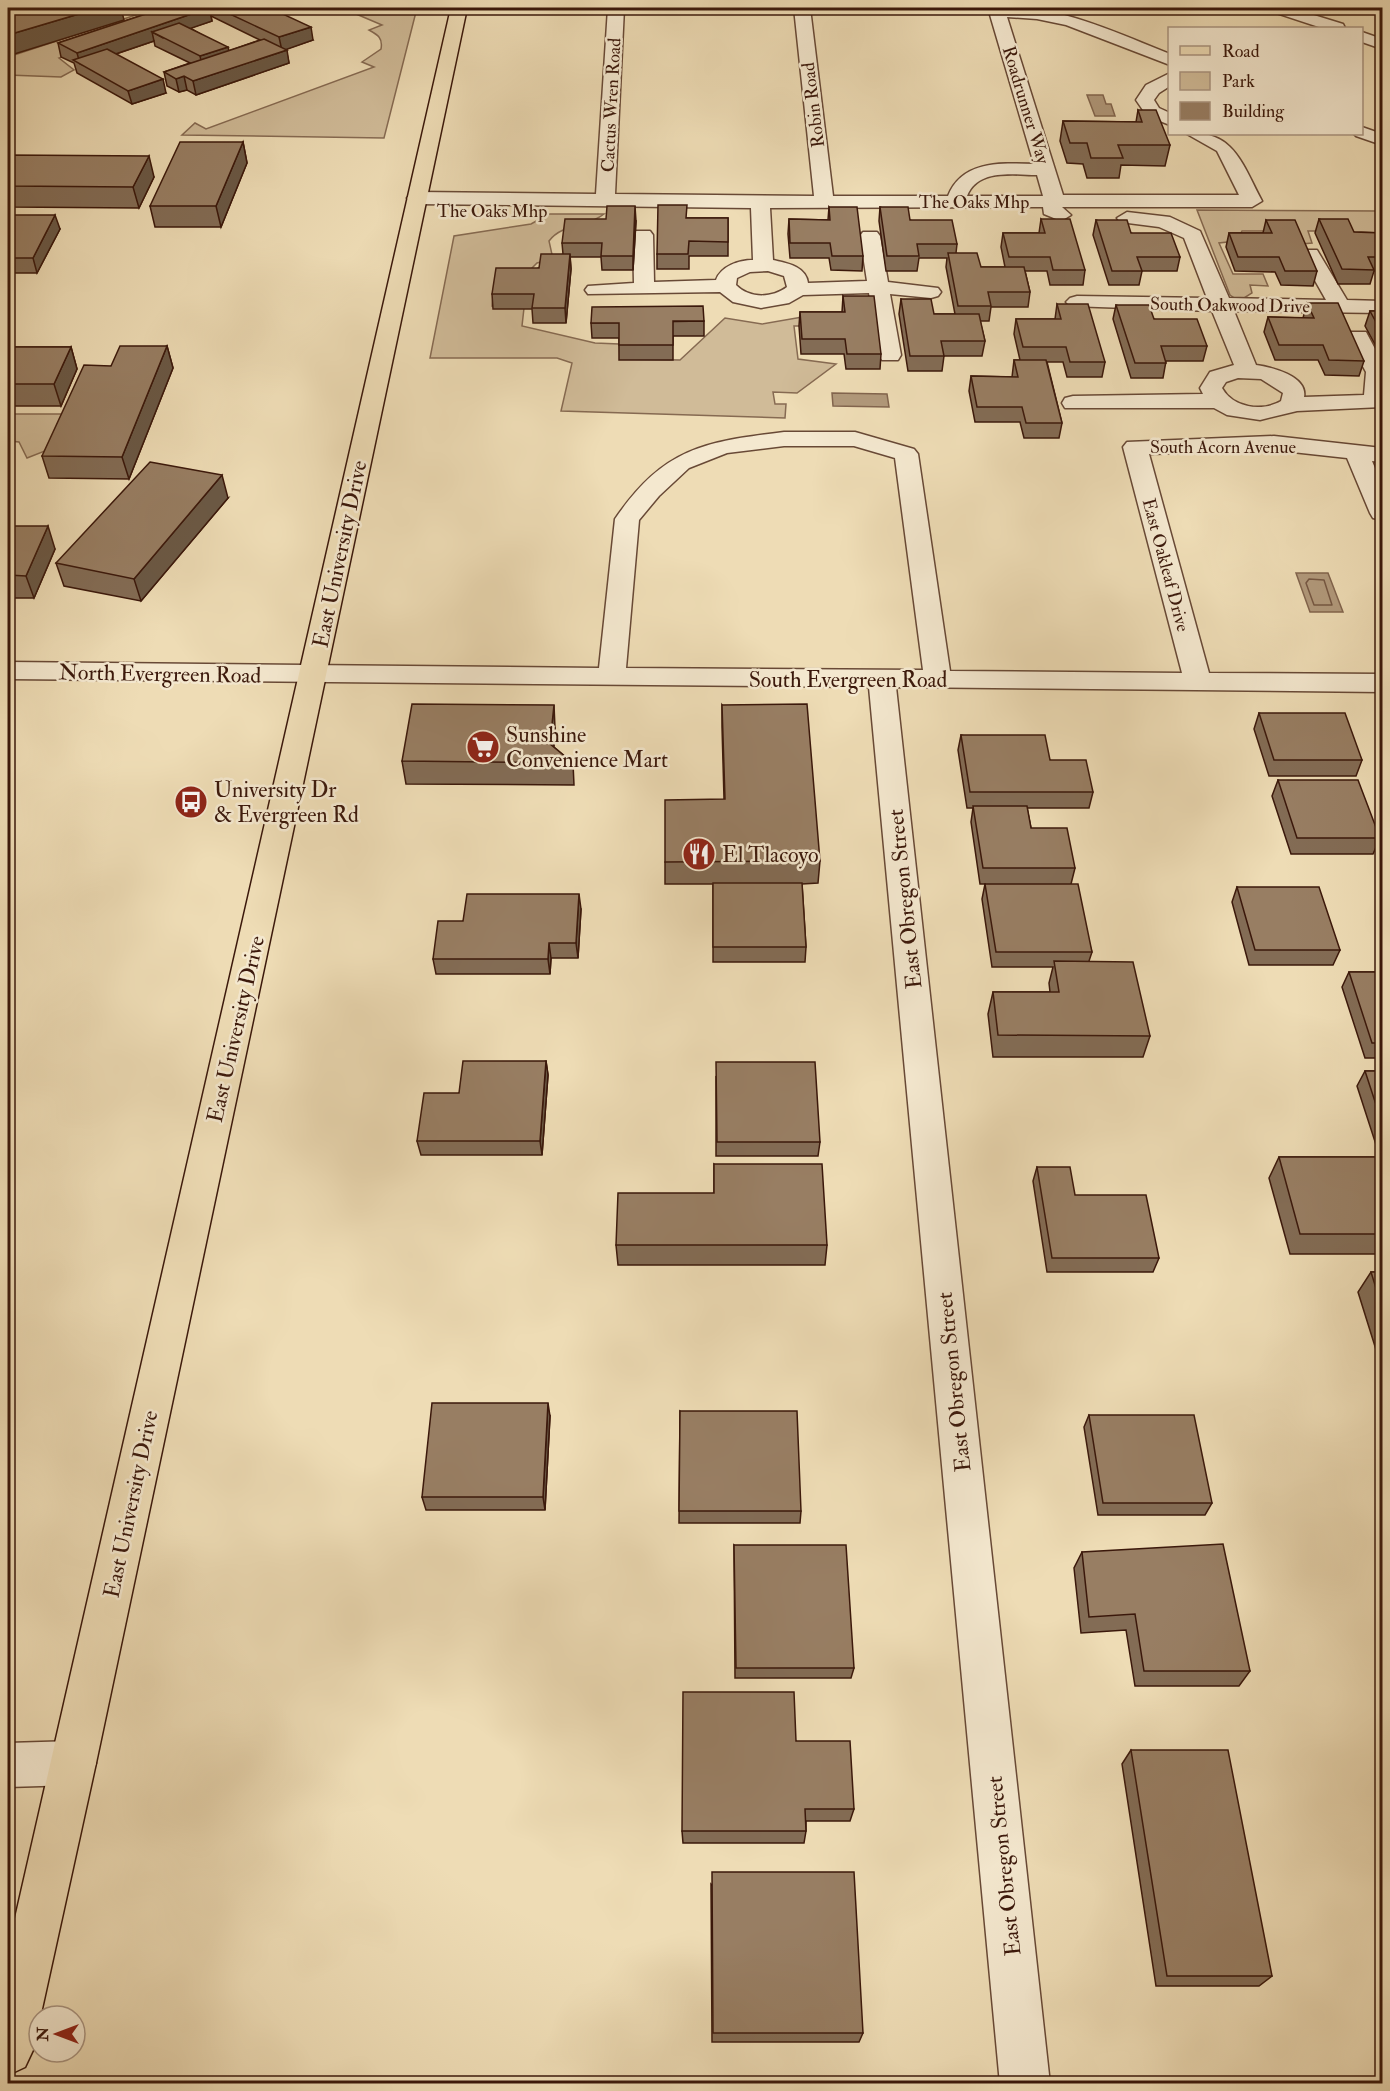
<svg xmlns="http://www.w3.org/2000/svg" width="1390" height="2091" font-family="'IM FELL Double Pica',serif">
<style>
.green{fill:#d0bb98;stroke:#866a52;stroke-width:1.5}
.water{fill:#b1997b;stroke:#82654e;stroke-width:1.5}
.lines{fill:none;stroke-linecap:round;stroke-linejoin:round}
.shore{stroke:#765843;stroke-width:1.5}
.minor-casing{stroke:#684936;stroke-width:3}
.major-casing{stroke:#3b180b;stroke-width:3}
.minor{fill:#f4e8cf;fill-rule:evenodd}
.major{fill:#eedcb5;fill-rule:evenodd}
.wall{fill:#836c55;stroke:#3b180b;stroke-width:1.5;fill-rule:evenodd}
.shaded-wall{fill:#6a5845;stroke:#3b180b;stroke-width:1.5}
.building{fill:#987e63;stroke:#3b180b;stroke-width:1.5}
.labels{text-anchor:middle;stroke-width:5;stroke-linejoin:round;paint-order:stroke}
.far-street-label{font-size:18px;fill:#3b180b;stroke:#f4e8cf}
.street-label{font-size:22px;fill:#3b180b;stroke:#f4e8cf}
.poi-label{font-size:22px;fill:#3b180b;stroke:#f4e8cf;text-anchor:start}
</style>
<rect width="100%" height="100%" fill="#eedcb5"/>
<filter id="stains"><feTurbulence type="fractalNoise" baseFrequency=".00333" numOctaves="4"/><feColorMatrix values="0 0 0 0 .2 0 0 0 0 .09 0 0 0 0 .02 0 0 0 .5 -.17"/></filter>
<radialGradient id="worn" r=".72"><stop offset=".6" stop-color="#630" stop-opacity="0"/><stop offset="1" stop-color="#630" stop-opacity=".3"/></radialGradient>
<g class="green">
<polygon points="157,8 181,8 190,13 59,58 74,70 61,77 8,75 8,57"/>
<path d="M342 8H417L384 138 182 135 195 123 206 129 374 67 362 62 381 49C383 38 378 35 369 30L382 25Z"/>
<polygon points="1197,210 1382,211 1382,243 1351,231 1308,231 1312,243 1301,244 1293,231 1242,231 1237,241 1219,243 1233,274 1263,274 1268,286 1250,285 1252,293 1244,298 1236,299 1230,295"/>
<path d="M549 214H604C587 228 562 223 549 241L553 259 537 263 528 272 495 278 492 306 524 308 522 326 595 343 619 344 620 359 680 360 725 318 762 324 808 316 825 326H794L798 359 836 364 797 393 773 392 775 404H786L785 418 561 411 572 363 557 358H430L454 236 531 224Z"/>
<polygon points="8,414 65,414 45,451 27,458 19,442 10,441"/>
</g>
<g class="water">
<polygon points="1087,95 1103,95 1106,104 1111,104 1115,116 1095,116"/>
<polygon points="832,393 887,394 889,407 833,406"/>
<polygon points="1296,573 1328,573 1343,612 1310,612"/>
</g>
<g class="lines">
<polygon class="shore" points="1309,579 1324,580 1332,605 1314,605 1306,583"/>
<g class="minor-casing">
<g id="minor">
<path d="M608 8H624L615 194 814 196 794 8H810L833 196H948C962 160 1002 163 1034 164L988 8C1051 1 1112 31 1170 54V65L1066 25 1037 19 1007 17 1063 195H1239L1217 151 1187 134C1234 129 1243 166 1262 201L1252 207H1062L1071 215 1061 221 1044 214 1043 207 770 208 773 260C786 263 806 266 808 283L867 281 860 236 863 232H877L880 236 888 282 938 288 941 292 938 296 931 298 890 294 901 355 898 360H882L879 355 869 293 803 295 789 303 761 308 733 302 720 292 588 294 585 290 588 286 634 283 633 235 636 231H650L653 235 654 282 716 280C721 266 739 260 753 260L751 208 417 204 407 198 417 192 596 194ZM1037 175 1043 196H967C978 168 1014 175 1037 175ZM768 271 784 276 787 287C772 298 750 299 736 285L737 278 750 272Z"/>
<polygon points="1268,8 1291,8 1343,24 1345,28 1322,28 1270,11"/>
<polygon points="1362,32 1382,39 1382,49 1362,42"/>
<polygon points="1170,73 1170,86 1159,93 1154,100 1159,108 1170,113 1170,125 1147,116 1136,100 1146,85"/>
<polygon points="1362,127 1382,134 1382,145 1356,136 1354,134 1362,134"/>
<path d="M1127 212 1170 217 1200 231 1229 298 1326 300 1300 254 1303 250H1317L1347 300 1382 301V313L1234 311 1256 365C1271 367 1308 376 1304 397L1364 395 1366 372 1347 337 1350 332H1366L1382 362V407L1297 411 1260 420 1227 415 1214 408H1065L1062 403 1065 398 1073 396 1203 394 1200 388 1210 372 1234 365 1212 311 1070 306 1066 302 1070 298 1077 296 1207 298 1184 238 1159 227 1120 222 1117 218ZM1238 378 1261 379 1283 393 1281 401C1262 412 1233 408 1222 388L1226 382Z"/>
<path d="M784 432H855L914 449 918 454 950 671 1182 673 1123 447 1127 442 1274 436 1382 448V462L1372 461 1382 485V520L1373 518 1370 513 1347 458 1274 450 1149 454 1209 673 1382 674V692L896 687 1050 2084H1000L869 687 8 679V662L599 668 615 519C664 448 703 442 784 432ZM784 446H854L895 458 923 670 626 668 639 520 659 496 689 468 727 453Z"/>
<polygon points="74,1741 90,1747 96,1763 90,1779 74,1785 8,1787 8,1743"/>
</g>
</g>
<g class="major-casing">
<polygon id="major" points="451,8 467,8 96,1763 33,2050 25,2067 8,2075 8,1949"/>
</g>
<use href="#minor" class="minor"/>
<use href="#major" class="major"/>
</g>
<g class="wall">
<path d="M164 8H270L313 40 286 49 289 63 196 95 187 90 179 92 167 86 164 72 190 63 155 46 154 41 116 54 166 93 132 104 77 73 74 63 61 57 58 43ZM211 16 260 40 229 51 190 28 212 21Z"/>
<polygon points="1138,110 1170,145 1165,166 1121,165 1119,178 1087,178 1083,164 1067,163 1060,141 1063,121 1136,122"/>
<polygon points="243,142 247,163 221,227 155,227 150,206"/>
<polygon points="8,155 154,177 139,208 8,207"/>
<polygon points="829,207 863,256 862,271 831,270 829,258 790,258 788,234 789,219 828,220"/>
<polygon points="880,207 910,220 957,244 956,253 981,267 1005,267 1001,247 1003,233 1039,233 1041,219 1085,270 1083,285 1050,285 1047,271 1025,271 1030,292 1028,307 991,307 989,321 980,321 985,341 982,356 944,356 942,371 908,371 899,314 901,299 934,314 955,314 946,267 947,258 919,258 917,271 886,271 879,221"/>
<polygon points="8,215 60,229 37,273 8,273"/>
<polygon points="686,218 728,218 728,256 689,256 689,269 657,269 657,254"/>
<polygon points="1319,219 1354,232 1383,233 1383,271 1374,271 1370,284 1338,284 1315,233"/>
<polygon points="1096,220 1131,233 1180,257 1177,271 1142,271 1139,285 1109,285 1093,235"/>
<polygon points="1266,220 1317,271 1313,286 1281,285 1275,272 1235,271 1226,247 1229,233 1263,233"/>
<polygon points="636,221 633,270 602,270 601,257 570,257 571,269 566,323 533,323 532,309 493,309 492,294 563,254 562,243"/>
<polygon points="843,296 881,354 880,369 846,369 844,354 801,354 799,326 800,312 842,312"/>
<polygon points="1307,303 1364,361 1359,376 1325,375 1318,360 1275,360 1264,332 1268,317 1303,318"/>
<polygon points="1057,304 1105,362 1102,377 1067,377 1063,362 1047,362 1062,423 1059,438 1024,438 1020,422 975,422 969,391 971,376 1012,377 1014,360 1020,360 1014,334 1016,319 1055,319"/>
<polygon points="1116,305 1154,319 1207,346 1203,361 1166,361 1163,378 1131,378 1113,319"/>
<polygon points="1370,311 1383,311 1383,359 1365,326"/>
<polygon points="704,321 704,336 673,336 673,360 619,360 619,338 592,338 591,323"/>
<polygon points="167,346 173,368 129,479 49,478 42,456 111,366"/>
<polygon points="8,347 71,347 77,369 61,406 8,406"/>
<polygon points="1382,472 1383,472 1383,488 1379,480"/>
<polygon points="228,498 141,601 64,586 56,563"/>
<polygon points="8,526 55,549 34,598 8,598"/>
<polygon points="722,705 820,861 818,883 802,884 806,947 805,962 713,962 713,884 665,884 665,862 724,799 722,727"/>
<polygon points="1259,713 1362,760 1356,776 1269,776 1254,729"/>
<polygon points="555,728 554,747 573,763 574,785 406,784 402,761"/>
<polygon points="961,735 1050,760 1093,792 1089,808 1027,808 1031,828 1075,868 1071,884 1092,952 1089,961 1150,1036 1143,1057 993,1057 988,1014 993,992 1050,992 1049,983 1053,967 992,967 982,899 985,884 980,884 971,822 973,808 967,808 958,750"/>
<polygon points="1278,780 1380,838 1373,854 1291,854 1272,796"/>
<polygon points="1237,887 1340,950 1333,965 1249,965 1232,902"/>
<polygon points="581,909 578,958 551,958 550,974 436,974 433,959 463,921"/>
<polygon points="1349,972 1383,972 1383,1058 1365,1058 1342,987"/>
<polygon points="546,1061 548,1075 542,1155 421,1155 417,1141 459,1093"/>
<polygon points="1365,1071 1383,1071 1383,1254 1290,1254 1269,1178 1279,1157 1380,1157 1357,1086"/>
<polygon points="716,1077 820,1142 818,1156 716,1156"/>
<polygon points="714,1164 827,1245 825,1265 618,1265 616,1245 714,1193"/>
<polygon points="1037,1167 1159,1258 1153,1272 1047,1272 1033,1181"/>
<polygon points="1371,1272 1383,1272 1383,1372 1358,1292"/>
<polygon points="680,1411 801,1511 800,1523 679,1523"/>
<polygon points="1089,1415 1212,1503 1205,1515 1098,1515 1084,1427"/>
<polygon points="550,1416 545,1510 426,1510 422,1497"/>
<polygon points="734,1545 854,1668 851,1678 735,1678"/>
<polygon points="1082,1552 1250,1671 1239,1686 1135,1686 1126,1630 1081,1633 1074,1568"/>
<polygon points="796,1741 854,1809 850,1821 806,1821 806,1831 804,1843 683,1843 682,1831"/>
<polygon points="1131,1750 1272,1976 1259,1986 1156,1986 1122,1764"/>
<polygon points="711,1884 863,2033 859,2042 712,2042"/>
</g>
<g class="shaded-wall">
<polygon points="99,8 121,8 124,20 8,56 8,35"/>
<polygon points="121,8 138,8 122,13"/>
<polygon points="209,8 212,21 163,38 152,32 154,41 83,65 80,64 77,53"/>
<polygon points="311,27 313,40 282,51 279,37"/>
<polygon points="228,47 231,60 203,70 200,56"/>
<polygon points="287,50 289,63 196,95 193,81"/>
<polygon points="184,76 187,90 179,92 176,79"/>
<polygon points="163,79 166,93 132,104 128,91"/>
<polygon points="243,142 247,163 221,227 216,206"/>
<polygon points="149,156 154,177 139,208 133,187"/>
<polygon points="635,206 636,221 633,270 633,256"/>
<polygon points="55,215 60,229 37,273 33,258"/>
<polygon points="570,254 571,269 566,323 565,308"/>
<polygon points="167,346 173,368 129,479 122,457"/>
<polygon points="71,347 77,369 61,406 54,384"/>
<polygon points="222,475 228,498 141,601 134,579"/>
<polygon points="48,526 55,549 34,598 26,576"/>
<polygon points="554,705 555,728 552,763 550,744"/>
<polygon points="579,894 581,909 578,958 576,943"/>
<polygon points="549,943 551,958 550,974 548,959"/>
<polygon points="546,1061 548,1075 542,1155 540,1141"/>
<polygon points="548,1403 550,1416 545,1510 543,1497"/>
</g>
<g class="building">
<polygon points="8,8 99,8 8,35"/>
<polygon points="164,8 209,8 77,53 58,43"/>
<polygon points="217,8 270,8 311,27 279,37"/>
<polygon points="179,23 228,47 200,56 152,32"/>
<polygon points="264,39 287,50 193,81 184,76 176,79 164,72"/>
<polygon points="107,49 163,79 128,91 73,60"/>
<polygon points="1138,110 1156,110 1170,145 1118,145 1123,158 1091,158 1087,143 1070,143 1063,121 1142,122"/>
<polygon points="180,142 243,142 216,206 150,206"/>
<polygon points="8,155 149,156 133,187 8,186"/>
<polygon points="658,205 687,205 686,218 728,218 728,242 689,241 688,254 657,254"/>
<polygon points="607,206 635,206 633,256 601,256 602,243 562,243 565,219 606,219"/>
<polygon points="829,207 857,207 863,256 832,256 830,243 790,243 789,219 830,220"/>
<polygon points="880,207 908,207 910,220 952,220 957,244 917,244 919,256 887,256"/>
<polygon points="8,215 55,215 33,258 8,258"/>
<polygon points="1041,219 1070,219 1085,270 1053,270 1050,257 1009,257 1003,233 1045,233"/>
<polygon points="1319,219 1348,219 1354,232 1383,233 1383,257 1368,257 1374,270 1342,269"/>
<polygon points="1096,220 1127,220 1131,233 1171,233 1180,257 1137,257 1142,271 1112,271"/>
<polygon points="1266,220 1295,220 1317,271 1285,271 1279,257 1238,257 1229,233 1272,233"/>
<polygon points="948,253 977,253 981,267 1024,267 1030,292 988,292 991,306 958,306"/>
<polygon points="541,254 570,254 565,308 532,308 534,294 492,294 496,268 539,268"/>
<polygon points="843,296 874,296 881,354 847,354 845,339 802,339 800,312 845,312"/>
<polygon points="901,299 931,299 934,314 979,314 985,341 941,341 944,356 910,356"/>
<polygon points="1307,303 1338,303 1364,361 1329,360 1323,345 1279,345 1268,317 1314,318"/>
<polygon points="1057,304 1088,304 1105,362 1070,362 1066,347 1023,347 1016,319 1061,319"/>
<polygon points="1116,305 1149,305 1154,319 1197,319 1207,346 1161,346 1166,363 1135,363"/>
<polygon points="703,306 704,321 673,321 673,345 619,345 619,323 591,323 592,307"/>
<polygon points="1370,311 1383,311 1383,335"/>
<polygon points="120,346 167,346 122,457 42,456 84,365 111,366"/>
<polygon points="8,347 71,347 54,384 8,384"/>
<polygon points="1014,360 1046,360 1062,423 1026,423 1022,407 977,407 971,376 1018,377"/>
<polygon points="150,462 222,475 134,579 56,563"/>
<polygon points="8,526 48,526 26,576 8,575"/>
<polygon points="412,704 554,705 550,744 573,763 402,761"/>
<polygon points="807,704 820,861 665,862 665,800 725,799 722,705"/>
<polygon points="1259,713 1345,713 1362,760 1274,760"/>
<polygon points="961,735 1045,735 1050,760 1086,760 1093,792 970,792"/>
<polygon points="1278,780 1358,780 1380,838 1297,838"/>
<polygon points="973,806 1027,806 1031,828 1067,828 1075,868 983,868"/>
<polygon points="713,883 802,883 806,947 713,947"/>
<polygon points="985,884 1078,884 1092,952 996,952"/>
<polygon points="1237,887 1319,887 1340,950 1255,950"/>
<polygon points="467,894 579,894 576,943 549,943 548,959 433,959 438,921 463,921"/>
<polygon points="1054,961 1133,962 1150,1036 998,1035 993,992 1059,992"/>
<polygon points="1349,972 1383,972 1383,1043 1372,1043"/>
<polygon points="463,1061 546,1061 540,1141 417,1141 424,1093 459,1093"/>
<polygon points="716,1062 815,1062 820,1142 717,1142"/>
<polygon points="1365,1071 1383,1071 1383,1126"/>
<polygon points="1279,1157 1383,1157 1383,1234 1300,1234"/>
<polygon points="714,1164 822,1164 827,1245 616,1245 618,1193 714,1193"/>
<polygon points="1037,1167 1070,1167 1075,1195 1146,1195 1159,1258 1052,1258"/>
<polygon points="1371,1272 1383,1272 1383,1311"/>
<polygon points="432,1403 548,1403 543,1497 422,1497"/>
<polygon points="680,1411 797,1411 801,1511 679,1511"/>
<polygon points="1089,1415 1194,1415 1212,1503 1103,1503"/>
<polygon points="1223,1544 1250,1671 1144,1671 1135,1614 1089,1617 1082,1552"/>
<polygon points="734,1545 846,1545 854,1668 736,1668"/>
<polygon points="683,1692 794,1692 796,1741 850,1741 854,1809 805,1809 806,1831 682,1831"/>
<polygon points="1131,1750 1228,1750 1272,1976 1167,1976"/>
<polygon points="712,1872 854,1872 863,2033 713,2033"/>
</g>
<defs>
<g id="supermarket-disc" transform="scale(1.725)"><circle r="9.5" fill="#8f2418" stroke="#f4e8cf"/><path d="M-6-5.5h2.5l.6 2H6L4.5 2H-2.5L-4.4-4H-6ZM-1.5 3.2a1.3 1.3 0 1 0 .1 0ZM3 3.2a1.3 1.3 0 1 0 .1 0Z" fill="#fff"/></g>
<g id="bus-disc" transform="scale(1.725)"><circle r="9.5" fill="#8f2418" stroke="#f4e8cf"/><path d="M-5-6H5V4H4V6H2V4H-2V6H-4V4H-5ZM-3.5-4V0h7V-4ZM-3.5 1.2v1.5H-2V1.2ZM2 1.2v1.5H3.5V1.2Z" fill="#fff"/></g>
<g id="restaurant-disc" transform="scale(1.725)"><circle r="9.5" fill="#8f2418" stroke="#f4e8cf"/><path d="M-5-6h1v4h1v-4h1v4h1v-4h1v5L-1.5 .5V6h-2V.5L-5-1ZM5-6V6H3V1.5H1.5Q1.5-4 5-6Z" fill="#fff"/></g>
</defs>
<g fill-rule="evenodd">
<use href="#supermarket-disc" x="483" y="747"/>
<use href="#bus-disc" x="191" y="802"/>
<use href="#restaurant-disc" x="699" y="854"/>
</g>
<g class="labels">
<g class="far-street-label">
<text transform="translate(611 105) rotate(-87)" y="6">Cactus Wren Road</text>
<text transform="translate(813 105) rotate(-97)" y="6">Robin Road</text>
<text transform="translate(1026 105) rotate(73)" y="6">Roadrunner Way</text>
<text x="974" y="208">The Oaks Mhp</text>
<text x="492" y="217">The Oaks Mhp</text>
<text transform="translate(1230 305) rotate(1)" y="6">South Oakwood Drive</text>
<text x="1223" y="453">South Acorn Avenue</text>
<text transform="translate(1166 565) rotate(75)" y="6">East Oakleaf Drive</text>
</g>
<g class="street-label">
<text transform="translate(339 554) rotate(-78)" y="8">East University Drive</text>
<text transform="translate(160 673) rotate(1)" y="8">North Evergreen Road</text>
<text x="848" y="687">South Evergreen Road</text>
<text transform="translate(904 899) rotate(-96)" y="8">East Obregon Street</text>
<text transform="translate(235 1029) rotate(-77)" y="8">East University Drive</text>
<text transform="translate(953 1382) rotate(-96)" y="8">East Obregon Street</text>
<text transform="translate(130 1504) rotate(-78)" y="8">East University Drive</text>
<text transform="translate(1003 1866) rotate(-96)" y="8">East Obregon Street</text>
</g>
<g class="poi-label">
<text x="506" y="742">Sunshine<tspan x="506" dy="25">Convenience Mart</tspan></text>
<text x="214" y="797">University Dr<tspan x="214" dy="25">&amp; Evergreen Rd</tspan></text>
<text x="722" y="862">El Tlacoyo</text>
</g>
</g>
<rect width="1390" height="2091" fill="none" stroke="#eedcb5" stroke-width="30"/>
<rect x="9" y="9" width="1372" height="2073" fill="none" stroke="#3b180b" stroke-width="3"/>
<rect x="15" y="15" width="1360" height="2061" fill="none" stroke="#3b180b" stroke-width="1.5"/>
<rect x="1168" y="27" width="195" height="108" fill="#f4e8cf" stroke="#aa9581" stroke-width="1.5"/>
<rect x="1180" y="46" width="30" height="9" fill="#eedcb5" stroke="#aa9581" stroke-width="1.5"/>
<text x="1222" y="57" font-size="18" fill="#3b180b">Road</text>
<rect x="1180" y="72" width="30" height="18" fill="#d0bb98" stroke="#aa9581" stroke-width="1.5"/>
<text x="1222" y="87" font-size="18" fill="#3b180b">Park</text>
<rect x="1180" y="102" width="30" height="18" fill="#987e63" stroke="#aa9581" stroke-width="1.5"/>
<text x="1222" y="117" font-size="18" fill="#3b180b">Building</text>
<g transform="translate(57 2034) rotate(270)"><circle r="28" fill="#f4e8cf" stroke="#aa9581" stroke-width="1.5"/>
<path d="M0-4.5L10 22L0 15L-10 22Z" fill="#8f2418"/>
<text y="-9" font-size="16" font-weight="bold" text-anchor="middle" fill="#3b180b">N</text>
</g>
<rect width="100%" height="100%" filter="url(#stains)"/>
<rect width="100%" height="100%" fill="url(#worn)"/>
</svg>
